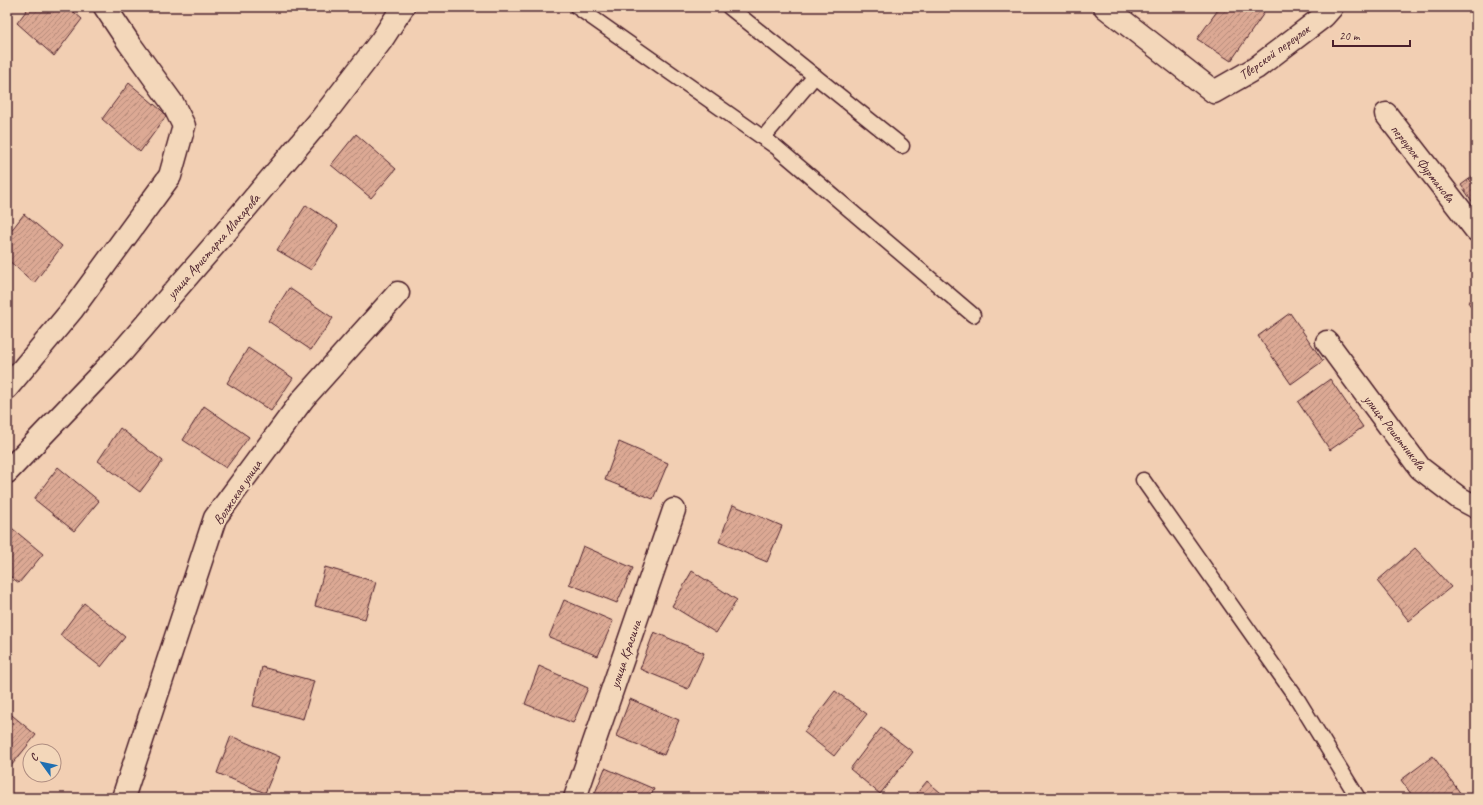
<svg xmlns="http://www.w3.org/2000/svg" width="1483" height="805" font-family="Caveat,sans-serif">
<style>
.building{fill:url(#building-hatch);stroke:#4a1f2b}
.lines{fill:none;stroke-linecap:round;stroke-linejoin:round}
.service-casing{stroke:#4a1f2b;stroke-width:17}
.minor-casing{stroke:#4a1f2b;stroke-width:25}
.tertiary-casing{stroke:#4a1f2b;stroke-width:25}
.service{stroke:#f3d7ba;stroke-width:14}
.minor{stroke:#f3d7ba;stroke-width:22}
.tertiary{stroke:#f3d7ba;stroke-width:22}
.labels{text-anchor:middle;stroke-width:4;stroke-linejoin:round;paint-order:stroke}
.street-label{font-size:14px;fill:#4a1f2b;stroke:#f3d7ba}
</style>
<defs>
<pattern id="building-hatch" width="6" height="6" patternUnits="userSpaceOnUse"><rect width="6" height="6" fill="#dca994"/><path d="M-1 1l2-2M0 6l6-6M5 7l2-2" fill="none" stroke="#b48979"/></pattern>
</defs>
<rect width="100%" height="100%" fill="#f2cfb3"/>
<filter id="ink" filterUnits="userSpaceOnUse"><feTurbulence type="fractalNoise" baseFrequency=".025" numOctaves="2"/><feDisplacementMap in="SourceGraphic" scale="8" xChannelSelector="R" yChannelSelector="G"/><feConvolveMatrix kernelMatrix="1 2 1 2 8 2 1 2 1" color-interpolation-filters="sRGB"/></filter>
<g filter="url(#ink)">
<g class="building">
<polygon points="29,7 68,7 82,19 54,56 17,23"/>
<polygon points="1220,7 1254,7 1264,13 1231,61 1197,39"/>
<polygon points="129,83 167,115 140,152 102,119"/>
<polygon points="356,134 396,169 371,198 331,165"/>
<polygon points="1476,174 1476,207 1461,185"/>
<polygon points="306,205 338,226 311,270 277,250"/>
<polygon points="24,214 62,246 34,283 7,259 7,236"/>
<polygon points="289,288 333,318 311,350 268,321"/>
<polygon points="1476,297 1476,314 1468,302"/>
<polygon points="1290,313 1323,361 1291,384 1258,336"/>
<polygon points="248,348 293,378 271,411 227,383"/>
<polygon points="1330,379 1363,427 1330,450 1298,402"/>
<polygon points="204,406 249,437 226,468 183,440"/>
<polygon points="120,428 163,461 140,492 98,461"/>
<polygon points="619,442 668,463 653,499 605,480"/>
<polygon points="58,467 99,501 74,531 34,499"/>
<polygon points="733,505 782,526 767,562 719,542"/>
<polygon points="7,524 43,554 19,583 7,574"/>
<polygon points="583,546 633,568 617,603 569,584"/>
<polygon points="1415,548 1451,587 1409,621 1377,581"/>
<polygon points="325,567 376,582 365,619 315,606"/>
<polygon points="692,571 737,600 716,633 672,606"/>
<polygon points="564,600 613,621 598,656 549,637"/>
<polygon points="84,603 125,637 101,667 60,635"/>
<polygon points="654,632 704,653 688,689 640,669"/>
<polygon points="539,666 588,688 573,723 525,704"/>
<polygon points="262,667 314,681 303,719 253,706"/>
<polygon points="835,691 867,714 834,756 804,732"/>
<polygon points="630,699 679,720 664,755 616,736"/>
<polygon points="7,711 36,735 7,771"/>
<polygon points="881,728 913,752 880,794 850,769"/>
<polygon points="231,736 280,757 265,793 217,773"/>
<polygon points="1433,756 1464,798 1414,798 1401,780"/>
<polygon points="605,768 654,789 650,798 593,798"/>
<polygon points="927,781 947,798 913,798"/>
<polygon points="491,792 505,798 489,798"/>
</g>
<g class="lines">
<g class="service-casing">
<g id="service">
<polyline points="577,7 776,147 973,315"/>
<polyline points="729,7 902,146"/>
<polyline points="763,138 815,76"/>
<polyline points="1143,480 1298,700 1358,798"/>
</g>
</g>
<g class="minor-casing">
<g id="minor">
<polyline points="1105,7 1214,92 1256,68 1324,16 1332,7"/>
<polyline points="1386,114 1476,230"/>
<polyline points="1327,342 1420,468 1459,498 1476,507"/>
<polyline points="7,388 72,310 170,176 184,126 173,104 129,43 105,7"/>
<polyline points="123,798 215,518 303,399 398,293"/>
<polyline points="575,798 674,510"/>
</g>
</g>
<g class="tertiary-casing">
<polyline id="tertiary" points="7,472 121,353 224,234 321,119 381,41 403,7"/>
</g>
<use href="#service" class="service"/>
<use href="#minor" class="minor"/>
<use href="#tertiary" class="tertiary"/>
</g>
</g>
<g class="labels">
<g class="street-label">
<text transform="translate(1274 52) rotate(-36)" y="5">Тверской переулок</text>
<text transform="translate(1423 163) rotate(52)" y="5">переулок Фурманова</text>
<text transform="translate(213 246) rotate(-49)" y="5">улица Аристарха Макарова</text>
<text transform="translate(1395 432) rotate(52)" y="5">улица Решетникова</text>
<text transform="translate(237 492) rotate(-56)" y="5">Волжская улица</text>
<text transform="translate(625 654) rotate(-71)" y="5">улица Красина</text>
</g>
</g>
<rect width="1483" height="805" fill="none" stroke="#f3d7ba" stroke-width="24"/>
<rect x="12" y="12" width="1459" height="781" fill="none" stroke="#4a1f2b" stroke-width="1.5" filter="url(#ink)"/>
<g transform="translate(42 763) rotate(303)"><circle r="19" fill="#f3d7ba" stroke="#af8d81"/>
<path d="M0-3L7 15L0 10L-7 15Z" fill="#1f6fb2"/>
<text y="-6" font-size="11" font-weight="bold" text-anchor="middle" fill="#4a1f2b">С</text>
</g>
<path d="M1333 40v6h77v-6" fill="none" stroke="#4a1f2b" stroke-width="2"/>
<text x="1339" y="40" font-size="12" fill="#4a1f2b" stroke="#f3d7ba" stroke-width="3" paint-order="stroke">20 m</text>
</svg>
